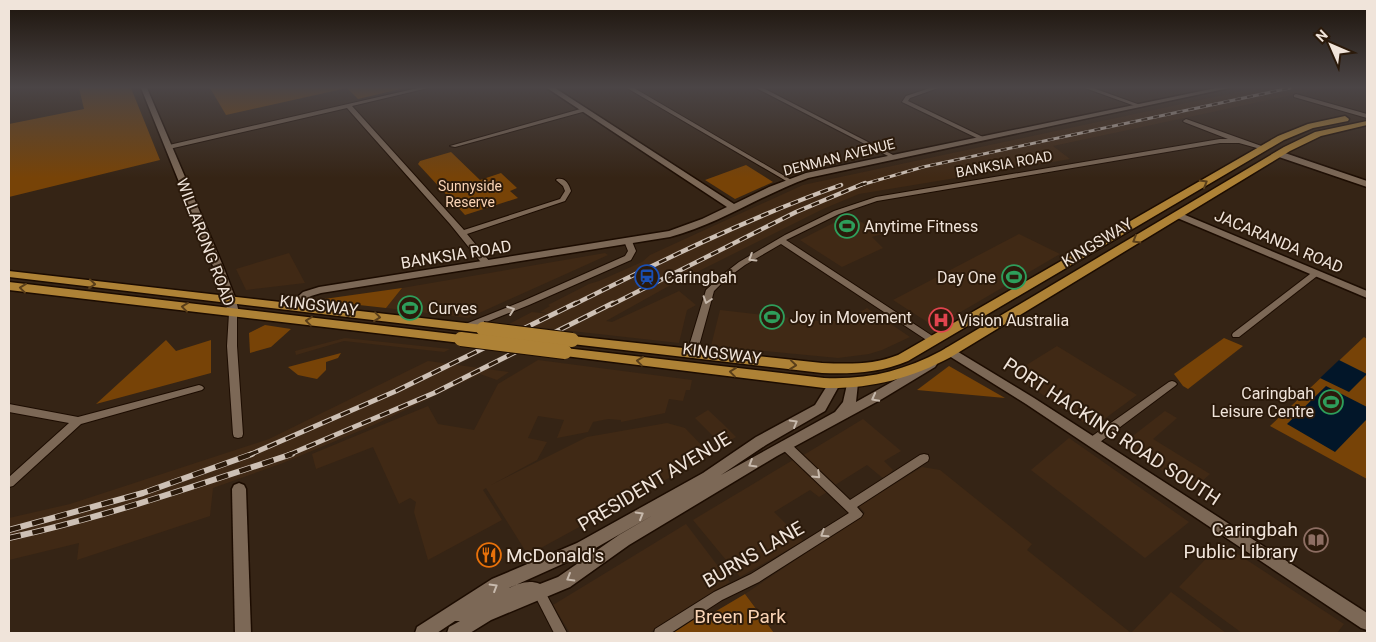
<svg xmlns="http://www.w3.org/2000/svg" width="1376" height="642" font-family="Roboto,sans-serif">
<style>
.built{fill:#402915}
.green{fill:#774307}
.water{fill:#021629}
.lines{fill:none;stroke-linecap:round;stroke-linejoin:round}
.street-casing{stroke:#1c0c01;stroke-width:2}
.secondary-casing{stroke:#1c0c01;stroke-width:3}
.primary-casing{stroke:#1c0c01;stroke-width:3}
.street{fill:#7c6856;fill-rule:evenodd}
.secondary{fill:#7c6856;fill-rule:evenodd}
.primary{fill:#ae8236;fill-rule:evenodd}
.rail-far3-casing{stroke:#cdc0b5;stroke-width:3}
.rail-far2-casing{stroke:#cdc0b5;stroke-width:4.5}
.rail-far1-casing{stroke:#cdc0b5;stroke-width:5}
.rail-casing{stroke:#cdc0b5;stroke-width:6}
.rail-far3{stroke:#2b1a0b;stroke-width:2;stroke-dasharray:6;stroke-linecap:butt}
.rail-far2{stroke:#2b1a0b;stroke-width:2.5;stroke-dasharray:8;stroke-linecap:butt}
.rail-far1{stroke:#2b1a0b;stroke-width:3;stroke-dasharray:10;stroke-linecap:butt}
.rail{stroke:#2b1a0b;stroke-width:4.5;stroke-dasharray:12;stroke-linecap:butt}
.primary-bridge-casing{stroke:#1c0c01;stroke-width:16;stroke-linecap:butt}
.primary-bridge{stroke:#ae8236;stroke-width:14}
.oneway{stroke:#593e1a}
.oneway2{stroke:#c7b9ac}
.labels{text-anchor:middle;stroke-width:4;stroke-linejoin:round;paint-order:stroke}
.far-street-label{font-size:14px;fill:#f0e4da;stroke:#2b1a0b}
.far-park-label{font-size:14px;fill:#fad4b6;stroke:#2b1a0b}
.poi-label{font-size:16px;fill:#f0e4da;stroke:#2b1a0b;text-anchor:start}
.street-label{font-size:16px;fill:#f0e4da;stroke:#2b1a0b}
.near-street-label{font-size:19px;fill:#f0e4da;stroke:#2b1a0b}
.near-poi-label{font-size:19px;fill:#f0e4da;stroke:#2b1a0b;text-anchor:end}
.near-park-label{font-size:19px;fill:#fad4b6;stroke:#2b1a0b}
</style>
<rect width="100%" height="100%" fill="#352415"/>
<g class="built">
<polygon points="1256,88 1325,88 1053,146 1070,159 859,194 823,209 667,287 606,321 612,322 679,291 696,305 687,310 679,343 509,324 532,312 560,315 540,312 550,306 548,305 589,284 599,281 642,262 650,255 803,185"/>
<polygon points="849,215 882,234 872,237 883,248 842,267 800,240"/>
<polygon points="1019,234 1060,254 935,327 893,300"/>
<polygon points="289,253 305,283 246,290 236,269"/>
<polygon points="605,253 608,255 468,318 386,308 402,288"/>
<polygon points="867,308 910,337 882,350 869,354 838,358 711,346 720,310 827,322 848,319"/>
<polygon points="345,338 450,349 444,352 344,341 296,355 295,351"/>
<polygon points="1057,346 1137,395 1092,428 1012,374"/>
<polygon points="538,360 692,380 690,390 686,390 683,401 669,399 665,413 621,422 621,420 608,419 593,422 588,432 557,438 564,420 538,416 528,438 547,442 537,460 491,485 587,437 667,423 685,428 711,455 528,555 486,488 483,490 502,520 428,560 414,512 416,502 410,498 399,504 373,447 316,469 312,454 428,406 438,424 474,430 498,384"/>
<polygon points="428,361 509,372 497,380 480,374 376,424 283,463 213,488 210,516 77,560 79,543 9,560 9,518 70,504 269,439"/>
<polygon points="708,410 722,423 736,437 722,445 695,418"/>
<polygon points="1165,411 1177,418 1153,439 1210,474 1192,490 1127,448 1125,442"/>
<polygon points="863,419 901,451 884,461 893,470 884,479 867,465 835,485 802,456"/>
<polygon points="1069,438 1189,522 1145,558 1031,470"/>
<polygon points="793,460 827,492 819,497 810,490 774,512 803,541 740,577 693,520"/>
<polygon points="922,467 940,470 1032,544 1027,550 1131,633 1171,592 1226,633 774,633 745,594 865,513 859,506"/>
<polygon points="686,524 730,582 649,633 570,633 553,605"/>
<polygon points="1221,543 1344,624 1337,633 1242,633 1179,587"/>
</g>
<g class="green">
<polygon points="79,88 131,88 160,160 9,197 9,124 84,109"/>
<polygon points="210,88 347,88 226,115"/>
<polygon points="347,88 405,88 358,99"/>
<polygon points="451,152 480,180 501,173 517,188 510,191 518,198 465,215 418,164 420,161"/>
<polygon points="746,165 773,182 735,199 705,180"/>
<polygon points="402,288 386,308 323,301 324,299"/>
<polygon points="265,325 291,329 271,347 250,353 249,333"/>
<polygon points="1364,337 1367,339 1367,479 1270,426"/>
<polygon points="1224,338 1243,346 1188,389 1183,386 1174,374"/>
<polygon points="166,340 176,351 211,340 211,373 96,404"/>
<polygon points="341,353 338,358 326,362 326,370 317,379 298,375 288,367"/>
<polygon points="949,366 1005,398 917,390"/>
<polygon points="745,594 774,633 673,633 698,617 701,620"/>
</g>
<g class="water">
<polygon points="1339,360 1367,374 1349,392 1320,378"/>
<polygon points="1326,386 1367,407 1367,419 1335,452 1287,424"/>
</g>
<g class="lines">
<g class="street-casing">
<g id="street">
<path d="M418 88H428L352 106 464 230 560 199 565 191 563 186 556 180 557 179C565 177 569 184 571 191L565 201 467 234 490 262 491 264 490 266H484L450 224 347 108 169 149 166 147 169 145Z"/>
<polygon points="627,88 634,88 793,181 790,183 788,182"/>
<polygon points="756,88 763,88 897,157 896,158 892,158"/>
<polygon points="930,88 938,88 910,98 908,101 985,138 985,140 981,140 902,102 906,96"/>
<polygon points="1085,88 1093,88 1143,106 1138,107"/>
<polygon points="1296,94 1367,114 1367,118 1294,97 1294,95"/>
<polygon points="584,108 586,109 586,111 455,147 450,146"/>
<polygon points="1186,119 1267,148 1264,150 1239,143 1220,143 877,201 839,214 786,240 937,339 939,341 937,343 931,343 781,244 745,265 726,279 714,291 697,353 692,356 687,353 706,290 721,276 739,262 785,235 834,211 876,197 1220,139 1228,139 1184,122 1183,121"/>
<polygon points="625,239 631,239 636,251 631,260 529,305 469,329 463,329 462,327 463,325 523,301 625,256 628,251 624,241"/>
<polygon points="1314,271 1317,271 1321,273 1239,337 1233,337 1232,335 1233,333"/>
<polygon points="233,310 237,313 237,346 243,434 242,437 238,438 234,437 233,434 227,346 229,313"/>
<polygon points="1172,381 1175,382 1177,384 1175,386 1096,445 1092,446 1088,445 1087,442 1088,439 1169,382"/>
<polygon points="199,385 202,386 204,388 202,390 81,424 13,486 9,487 9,477 69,423 9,412 9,404 78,417"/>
<polygon points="785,441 789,442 850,500 920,455 924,454 928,455 929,458 928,461 857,507 863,514 861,517 759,582 722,600 671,633 654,633 655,629 714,592 751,574 849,513 781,448 780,445 781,442"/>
<polygon points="539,586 543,588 567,633 554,633 533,592 535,588"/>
</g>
</g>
<g class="secondary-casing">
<g id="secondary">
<polygon points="141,88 147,88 223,266 236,300 239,313 237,315 233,316 227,313 226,300 213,266"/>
<path d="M547 88H555L734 204 769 187 806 173 1216 88H1229L808 178C761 195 719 224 670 237L321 293 311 296 297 309H289L288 307 289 305 303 292 319 287 669 231 702 219 727 207Z"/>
<polygon points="1276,152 1282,152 1367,181 1367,187 1276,156"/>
<polygon points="1178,212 1367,291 1367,298 1175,217 1173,215"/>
<polygon points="950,347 1034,398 1367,613 1367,630 1361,628 1026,404 946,354 944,351 946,348"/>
<path d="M931 360 935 361 937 364 935 367 882 399 777 456 629 545 570 587 491 620 470 633H447L449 627 460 621H455L437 633H415L417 627 492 579 577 543 703 473 756 437 815 405 830 381H838L840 384 825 411 766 445 721 475 835 412 843 402 848 380H856L858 383 856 402ZM655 514 619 535 558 577 540 584C525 578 512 587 498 593L587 553Z"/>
<polygon points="239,483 244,485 246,489 251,633 235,633 232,489 234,485"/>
</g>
</g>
<g class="primary-casing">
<g id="primary">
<path d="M1345 116 1349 119 1348 121 1313 128 1284 140 908 361C880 373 852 374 822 373L572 344 566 340 572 336 822 363C848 364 874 365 898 355L1278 136 1308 124Z"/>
<path d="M1367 121V125L1321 136 1290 151 951 357C910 379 870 389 824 388L565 356 558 352 565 348 824 378C867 380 903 371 941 351L1284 147 1315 132Z"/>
<polygon points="9,271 483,325 489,329 483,333 9,277"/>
<polygon points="9,282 461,335 467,339 461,343 9,290"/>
</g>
</g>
<use href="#street" class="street"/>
<use href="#secondary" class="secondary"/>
<use href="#primary" class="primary"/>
<g class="rail-far3-casing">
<polyline id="rail-far3" points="861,185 923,167 1290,88"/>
</g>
<g class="rail-far2-casing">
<g id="rail-far2">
<path d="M573 305C661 261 748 218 841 185"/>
<polyline points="611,305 796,212 865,183"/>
</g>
</g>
<g class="rail-far1-casing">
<g id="rail-far1">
<polyline points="249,455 396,391 576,303"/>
<polyline points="288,455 434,393 613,303"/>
</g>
</g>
<g class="rail-casing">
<g id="rail">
<polyline points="9,530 143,493 252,454"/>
<path d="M9 538C105 517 198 485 292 454"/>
</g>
</g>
<use href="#rail-far3" class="rail-far3"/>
<use href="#rail-far2" class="rail-far2"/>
<use href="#rail-far1" class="rail-far1"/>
<use href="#rail" class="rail"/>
<g class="primary-bridge-casing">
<g id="primary-bridge">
<polyline points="483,329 572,340"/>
<polyline points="461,339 565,352"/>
</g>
</g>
<use href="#primary-bridge" class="primary-bridge"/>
</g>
<defs><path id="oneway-chevron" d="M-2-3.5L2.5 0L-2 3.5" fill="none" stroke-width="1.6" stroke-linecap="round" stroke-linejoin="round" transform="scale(1.25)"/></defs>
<g class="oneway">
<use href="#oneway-chevron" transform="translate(1204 183) rotate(-30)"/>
<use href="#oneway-chevron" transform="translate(1136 240) rotate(149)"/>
<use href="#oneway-chevron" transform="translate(92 284) rotate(6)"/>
<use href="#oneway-chevron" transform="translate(23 288) rotate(-173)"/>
<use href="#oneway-chevron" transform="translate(185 307) rotate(-173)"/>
<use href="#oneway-chevron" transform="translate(377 317) rotate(7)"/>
<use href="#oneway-chevron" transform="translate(309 321) rotate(-173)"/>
<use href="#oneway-chevron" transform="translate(640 361) rotate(-173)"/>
<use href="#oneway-chevron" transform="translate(793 365) rotate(6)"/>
<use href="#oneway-chevron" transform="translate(733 372) rotate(-173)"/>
</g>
<g class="oneway2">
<use href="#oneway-chevron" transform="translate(752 258) rotate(148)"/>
<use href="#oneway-chevron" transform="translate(707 300) rotate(108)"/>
<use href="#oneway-chevron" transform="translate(511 310) rotate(-20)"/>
<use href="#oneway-chevron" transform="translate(875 398) rotate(152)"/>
<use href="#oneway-chevron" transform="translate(794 423) rotate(-30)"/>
<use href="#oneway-chevron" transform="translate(752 464) rotate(149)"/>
<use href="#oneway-chevron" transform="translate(817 475) rotate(44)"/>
<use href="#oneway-chevron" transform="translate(640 515) rotate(-30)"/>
<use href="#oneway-chevron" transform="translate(824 534) rotate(147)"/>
<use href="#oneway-chevron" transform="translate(570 578) rotate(150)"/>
<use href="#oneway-chevron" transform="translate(494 587) rotate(-31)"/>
</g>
<linearGradient id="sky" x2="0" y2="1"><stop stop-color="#1d140c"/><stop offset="0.49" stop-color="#4b4546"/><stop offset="1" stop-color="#4b4546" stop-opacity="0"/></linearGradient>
<rect width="1376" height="178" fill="url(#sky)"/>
<defs>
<g id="stadium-ring" transform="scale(1.25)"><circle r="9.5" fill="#2b1a0b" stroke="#2e9e5b" stroke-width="1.5"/><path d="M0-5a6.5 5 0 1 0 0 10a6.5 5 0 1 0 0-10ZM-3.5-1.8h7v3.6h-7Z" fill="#2e9e5b"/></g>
<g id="station-ring" transform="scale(1.25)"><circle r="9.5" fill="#2b1a0b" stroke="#1a4fb4" stroke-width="1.5"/><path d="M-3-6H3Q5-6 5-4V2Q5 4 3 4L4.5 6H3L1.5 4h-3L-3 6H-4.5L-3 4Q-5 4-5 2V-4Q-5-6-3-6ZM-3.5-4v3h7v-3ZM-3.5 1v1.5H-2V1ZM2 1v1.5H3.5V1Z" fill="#1a4fb4"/></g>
<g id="hospital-ring" transform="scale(1.25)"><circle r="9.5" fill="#2b1a0b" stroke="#e0444e" stroke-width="1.5"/><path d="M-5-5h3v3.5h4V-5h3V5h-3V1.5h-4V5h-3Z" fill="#e0444e"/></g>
<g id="library-ring" transform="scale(1.25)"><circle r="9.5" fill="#2b1a0b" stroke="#8d6e63" stroke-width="1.5"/><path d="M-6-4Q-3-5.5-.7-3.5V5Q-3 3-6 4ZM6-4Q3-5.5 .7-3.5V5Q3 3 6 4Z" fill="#8d6e63"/></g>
<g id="restaurant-ring" transform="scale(1.25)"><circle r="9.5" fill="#2b1a0b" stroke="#e8710a" stroke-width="1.5"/><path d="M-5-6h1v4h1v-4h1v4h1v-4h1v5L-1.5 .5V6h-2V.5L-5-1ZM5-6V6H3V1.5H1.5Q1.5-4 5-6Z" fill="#e8710a"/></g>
</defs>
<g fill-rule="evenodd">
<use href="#stadium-ring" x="847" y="226"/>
<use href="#station-ring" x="647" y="277"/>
<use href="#stadium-ring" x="1014" y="277"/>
<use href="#stadium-ring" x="410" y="308"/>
<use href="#stadium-ring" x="772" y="317"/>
<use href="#hospital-ring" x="941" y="320"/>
<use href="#stadium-ring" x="1331" y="402"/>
<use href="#library-ring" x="1316" y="540"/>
<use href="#restaurant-ring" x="489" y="555"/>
</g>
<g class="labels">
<g class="far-street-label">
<text transform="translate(839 157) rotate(-14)" y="5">DENMAN AVENUE</text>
<text transform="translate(1004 164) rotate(-10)" y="5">BANKSIA ROAD</text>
</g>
<g class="far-park-label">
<text x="470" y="191">Sunnyside<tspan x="470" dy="16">Reserve</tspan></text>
</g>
<g class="poi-label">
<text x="864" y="232">Anytime Fitness</text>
<text x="664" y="283">Caringbah</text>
<text x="996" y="283" text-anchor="end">Day One</text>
<text x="428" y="314">Curves</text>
<text x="790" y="323">Joy in Movement</text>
<text x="958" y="326">Vision Australia</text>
<text x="1314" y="399" text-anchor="end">Caringbah<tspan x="1314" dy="18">Leisure Centre</tspan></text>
</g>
<g class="street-label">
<text transform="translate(1279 241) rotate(23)" y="6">JACARANDA ROAD</text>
<text transform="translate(206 242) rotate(69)" y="6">WILLARONG ROAD</text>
<text transform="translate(1097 242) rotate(-31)" y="6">KINGSWAY</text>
<text transform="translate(456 254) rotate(-9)" y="6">BANKSIA ROAD</text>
<text transform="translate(319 305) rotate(7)" y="6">KINGSWAY</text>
<text transform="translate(722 353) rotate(7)" y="6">KINGSWAY</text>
</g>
<g class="near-street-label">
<text transform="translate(1112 431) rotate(33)" y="7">PORT HACKING ROAD SOUTH</text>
<text transform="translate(654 481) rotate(-31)" y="7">PRESIDENT AVENUE</text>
<text transform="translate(753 554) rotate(-30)" y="7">BURNS LANE</text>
</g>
<g class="near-poi-label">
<text x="1298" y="536">Caringbah<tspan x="1298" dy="22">Public Library</tspan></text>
<text x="506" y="562" text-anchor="start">McDonald's</text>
</g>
<g class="near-park-label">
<text x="740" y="623">Breen Park</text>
</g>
</g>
<rect width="1376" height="642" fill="none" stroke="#f0e4da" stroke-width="20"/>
<g transform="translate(1331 45) rotate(315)" stroke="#2b1a0b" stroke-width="4" paint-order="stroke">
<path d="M0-4L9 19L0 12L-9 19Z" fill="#f0e4da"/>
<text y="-8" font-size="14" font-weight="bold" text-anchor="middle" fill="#f0e4da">N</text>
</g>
</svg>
